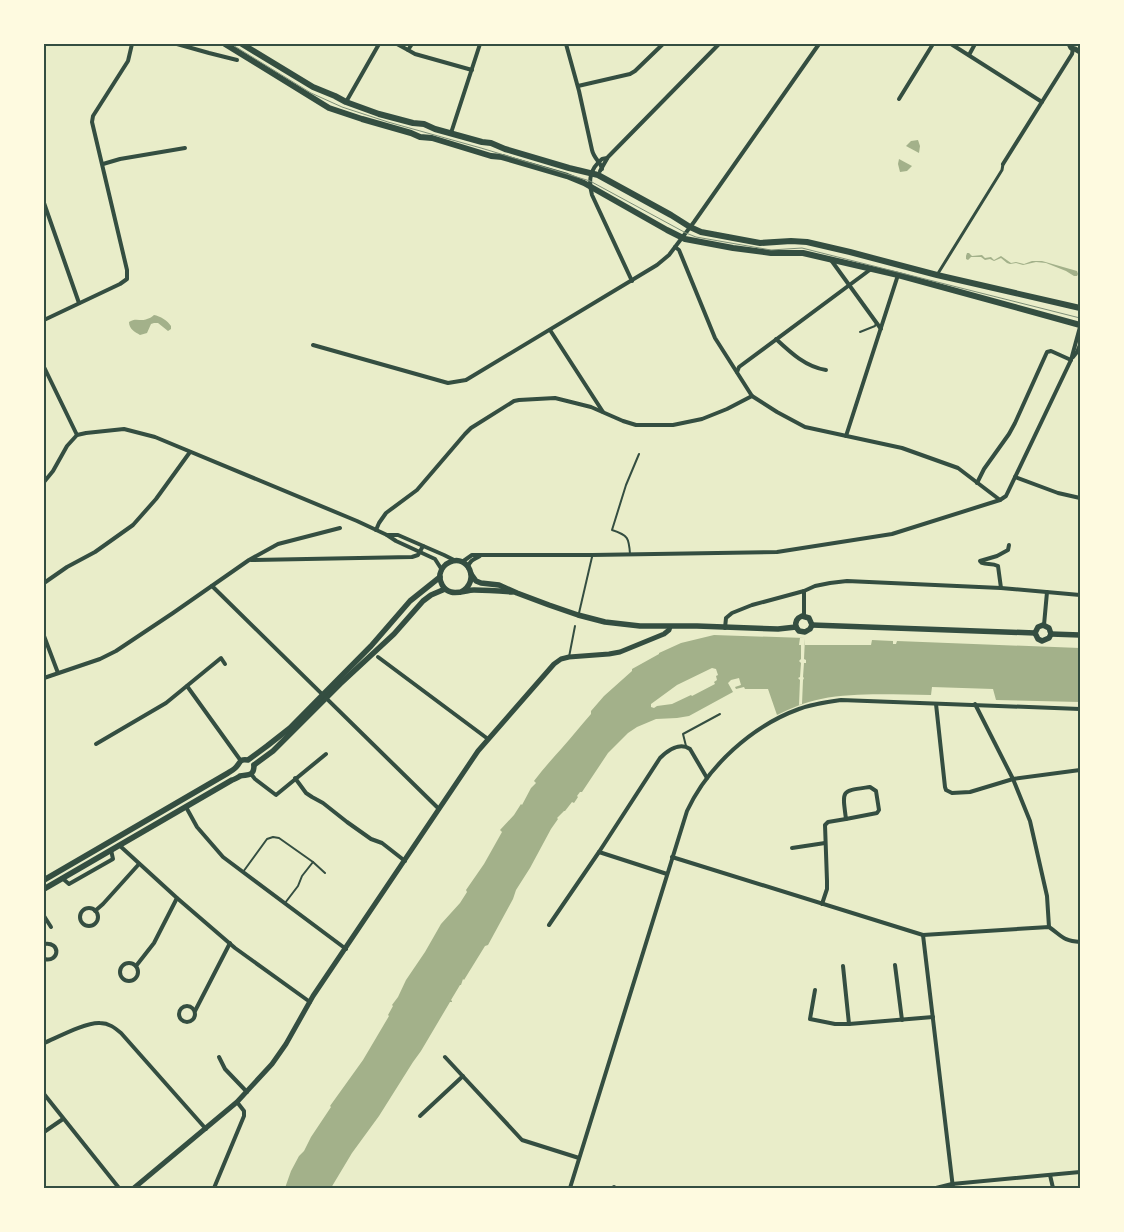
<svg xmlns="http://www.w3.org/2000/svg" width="1124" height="1232" font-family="Bitter,serif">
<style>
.water{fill:#a3b18a;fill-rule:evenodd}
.pier{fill:#e9edc9}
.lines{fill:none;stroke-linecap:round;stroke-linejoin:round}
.service{stroke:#344e41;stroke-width:2}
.pedestrian{stroke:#344e41;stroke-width:3}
.minor{stroke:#344e41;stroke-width:4}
.tertiary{stroke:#344e41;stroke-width:5}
.secondary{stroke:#344e41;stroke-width:5.5}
.primary{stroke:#344e41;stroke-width:6}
.tram{stroke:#7c8e77;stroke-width:1}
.neatline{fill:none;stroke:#344e41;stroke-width:2}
</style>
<rect width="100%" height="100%" fill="#e9edc9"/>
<g class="water">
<polygon points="918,140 920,146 919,153 906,146 911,141"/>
<polygon points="899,159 912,166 907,171 900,172 898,164"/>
<polygon points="967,253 969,253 972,256 982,255 985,258 991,257 994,260 1001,256 1011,263 1016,262 1024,264 1032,261 1042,261 1077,271 1078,274 1077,276 1074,276 1066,271 1046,263 1036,262 1023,265 1016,263 1010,264 1007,263 1001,258 994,261 990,259 985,260 981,257 971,257 968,260 966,259 966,256"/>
<path d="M154 315C160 316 168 321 171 326V329L168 331 158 323H154L151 324 147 333 140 335C135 332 129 329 129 322 136 317 141 322 147 319 150 318 152 317 154 315Z"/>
<path d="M714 635 805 638V645H871L872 640 893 641V644H896L897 641 1080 648V702L996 700 993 689 932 687 931 695C895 695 857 692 821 699 806 702 791 708 777 715L768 689H745L744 687 736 689 735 687 741 685 739 678 731 680 728 683 733 692 689 716 677 718 656 719 637 727 628 733 608 753 582 792H580L577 796 578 797 574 803 572 802 565 811H564L557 818 558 819 551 829 530 868 516 890 513 899 488 945 485 946 464 980 463 979 461 985H460L451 1000 452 1001V1002H450L421 1051 413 1062 379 1116 352 1153 331 1188H285L291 1171 299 1156 304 1151 311 1137 331 1107 330 1106 363 1060 389 1016 388 1015 393 1006 392 1005 398 997 406 980 425 952 441 924 460 903 467 892 466 890 484 864 502 832 500 830 514 815 521 804 522 805 531 788 536 783 534 781C543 769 553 758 562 748 572 737 581 725 591 714V711L604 696 632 671V669L659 654V653L681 643ZM712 668 716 669 718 675 716 676 717 680 714 682 715 684 692 696 691 695 672 704 657 706 654 708 651 707V704L677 685Z"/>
</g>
<polygon class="pier" points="800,638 805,638 804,659 806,660 806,663 804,663 803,677 804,678 803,680 802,704 799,705 800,680 798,678 800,677 801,663 799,661 801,659 801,645 799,645"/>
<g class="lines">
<g class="service">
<polyline points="860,332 875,326 876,323"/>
<path d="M630 554C629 538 628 535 612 530L626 485 639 454"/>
<polyline points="579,613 592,557"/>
<polyline points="569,657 575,626"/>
<polyline points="686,746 683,734 720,714"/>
<polyline points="243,872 267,839 273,837 279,838 313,862 325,873"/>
<polyline points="285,903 298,886 302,876 313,862"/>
</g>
<polyline class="pedestrian" points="937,275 1002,170 1003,164"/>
<g class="minor">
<polyline points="177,44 209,53 237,60"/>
<polyline points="397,44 408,50 412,44"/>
<path d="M566 44 579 91 592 150C594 159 601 162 602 169"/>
<polyline points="951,44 1042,102"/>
<polyline points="408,50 415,54 472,70"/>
<polyline points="969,55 975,44"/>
<polyline points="578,86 630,74 635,71 663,44"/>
<polyline points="899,99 933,44"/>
<polyline points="346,102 379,44"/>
<polyline points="451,133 480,44"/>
<path d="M607 158 602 159C590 169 588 180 592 195L632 281"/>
<polyline points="103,164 120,159 185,148"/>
<polyline points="1003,164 1072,54 1073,49"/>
<polyline points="600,171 608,157 719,44"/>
<polyline points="44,203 79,303"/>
<polyline points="675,247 679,250 715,338 752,396 777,412 805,427 902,448 958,468 1000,500"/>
<polyline points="831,260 881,329"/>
<polyline points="44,320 120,284 127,279 127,270 92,122 93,116 128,61 132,44"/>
<polyline points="550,330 603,412"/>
<path d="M776 339C791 353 806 367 826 370"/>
<polyline points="313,345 448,383 466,380 657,265 669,255 694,222 819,44"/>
<polyline points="1073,357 1077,352 1080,345"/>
<polyline points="44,367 77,435"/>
<polyline points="737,372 739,367 871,269"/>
<polyline points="846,436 898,275"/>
<polyline points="1015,477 1058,493 1080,498"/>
<polyline points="44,482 53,471 67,446 77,435 86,433 124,429 155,437 357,521 387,535 396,541 435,559 442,570"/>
<polyline points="977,483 984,469 1009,434 1015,423 1047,352 1051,351 1071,360"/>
<polyline points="376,530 379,523 386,513 417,490 465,434 471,428 514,401 519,400 555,398 591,407 623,421 636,425 673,425 702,419 727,409 752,396"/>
<polyline points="387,535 398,535 444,555 454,560"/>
<polyline points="251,560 412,557 418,555 423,546"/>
<polyline points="462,562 472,555 592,555 777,552 892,534 1000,500 1006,496 1071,360 1080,327"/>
<path d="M468 568C469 561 474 559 480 556"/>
<polyline points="44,583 67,567 95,552 133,525 156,499 190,452"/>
<polyline points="212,586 439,809"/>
<path d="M1001 588 998 566C992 563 987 565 982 563L980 561 997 556 1008 550 1009 545"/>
<polyline points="804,591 804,616"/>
<polyline points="1044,625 1047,592"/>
<polyline points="725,628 726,618 732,613 752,605 804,591 815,586 830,583 847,581 1001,588 1080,595"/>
<polyline points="44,636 58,673"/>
<polyline points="378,657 488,739"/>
<polyline points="44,678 100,659 116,651 173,613 249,560 278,544 340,528"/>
<polyline points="187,686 241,761"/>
<polyline points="936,704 945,787 946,790 952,793 970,792 1013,779 1080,770"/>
<polyline points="975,704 1013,779 1030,821 1047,896 1049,927"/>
<polyline points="96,744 166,703 221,658 225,664"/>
<polyline points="251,774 255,779 276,795 326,754"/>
<polyline points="295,778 306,793 312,797 323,803 347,822 371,839 382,843 405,861"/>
<path d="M870 787 876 791 879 810 877 813 846 819C842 789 841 791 870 787Z"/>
<polyline points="186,807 197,827 223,857 346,949"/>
<polyline points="119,845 177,898 235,948 310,1002"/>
<polyline points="792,848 825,843"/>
<polyline points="599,852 667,874"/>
<path d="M672 857 923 935 1049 927C1062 936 1063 941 1080 942"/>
<polyline points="62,878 69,884 113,859 111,850"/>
<polyline points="822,904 827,889 827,881 825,825 828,822 846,819"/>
<circle cx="89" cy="917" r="9"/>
<polyline points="95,911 103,904 139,864"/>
<polyline points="44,916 51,927"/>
<path d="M549 925 599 852 660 758C668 750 680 742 690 749L707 778"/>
<polyline points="923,935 953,1188"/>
<path d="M44 944C61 941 60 963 44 959"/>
<circle cx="129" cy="972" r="9"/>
<polyline points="895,965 902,1020"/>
<polyline points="136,966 154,943 177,898"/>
<polyline points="843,966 849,1024"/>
<polyline points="815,990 810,1019 835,1024 849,1024 933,1017"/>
<circle cx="187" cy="1014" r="8"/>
<polyline points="195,1011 230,943"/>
<path d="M44 1043C58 1037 86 1022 100 1023 109 1023 115 1028 121 1033L206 1129"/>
<polyline points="219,1057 225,1069 247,1092"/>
<polyline points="445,1057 522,1140 579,1158"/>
<polyline points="44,1094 119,1188"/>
<polyline points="420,1116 463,1076"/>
<polyline points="44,1132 63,1119"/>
<polyline points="1050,1175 1053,1188"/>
<polyline points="214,1188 244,1116 244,1111 237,1102"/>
<path d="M570 1188 687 811C708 766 752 726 799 709 812 704 827 702 841 700L1080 709"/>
<polyline points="614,1188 614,1187"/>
<polyline points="936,1188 952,1184 1080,1172"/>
</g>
<g class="tertiary">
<polyline points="1069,44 1071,48 1075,49 1080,52"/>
<polyline points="134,1188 237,1102 272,1064 286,1044 313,996 478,751 554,664 561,659 569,657 609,654 620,652 664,634 669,630 670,627"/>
</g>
<g class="secondary">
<polyline points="471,574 476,581 481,583 499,585 517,593 549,605 578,615 605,622 640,626 697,626 778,629 796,627"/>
<path d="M461 592C481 581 468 554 450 562 445 564 441 569 440 574 439 581 443 590 451 592 458 594 467 590 474 590 487 590 500 591 512 592"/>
<polyline points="812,625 1035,633"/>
<path d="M796 627C795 622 797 618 802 616L809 618 812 625"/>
<polyline points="796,627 799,631 805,632 810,629 812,625"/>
<polyline points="1035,633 1038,627 1043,625 1049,628 1051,634"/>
<polyline points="1035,633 1038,639 1042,641 1049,638 1051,634"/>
<polyline points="1051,634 1080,635"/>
<polyline points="254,765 273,751 340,684 394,634 423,601 431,595 445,589"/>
<path d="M44 880 228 773C231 771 235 769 237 766 241 761 240 759 248 760L267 746 290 728 371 646 410 601 440 577"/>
<path d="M44 889 232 780C233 780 239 777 240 776 248 774 254 777 254 765"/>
</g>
<g class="primary">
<polyline points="225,44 329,108 362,119 411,133 420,137 432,138 491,156 502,157 567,176 584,183 667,230 685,239 733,248 771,253 803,253 898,275 1080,325"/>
<polyline points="242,44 313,87 335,96 346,102 379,114 413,123 424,124 435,129 482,142 491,143 505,149 569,168 598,175 671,215 690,227 701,232 760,243 791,241 807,242 850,252 937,275 1080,308"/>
</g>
<polyline class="tram" points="231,44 311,93 342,107 388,122 481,148 590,181 686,233 696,237 771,250 802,248 1080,318"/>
</g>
<rect width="1124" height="1232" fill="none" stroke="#fefae0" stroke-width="90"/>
<rect x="45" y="45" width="1034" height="1142" class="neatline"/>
</svg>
